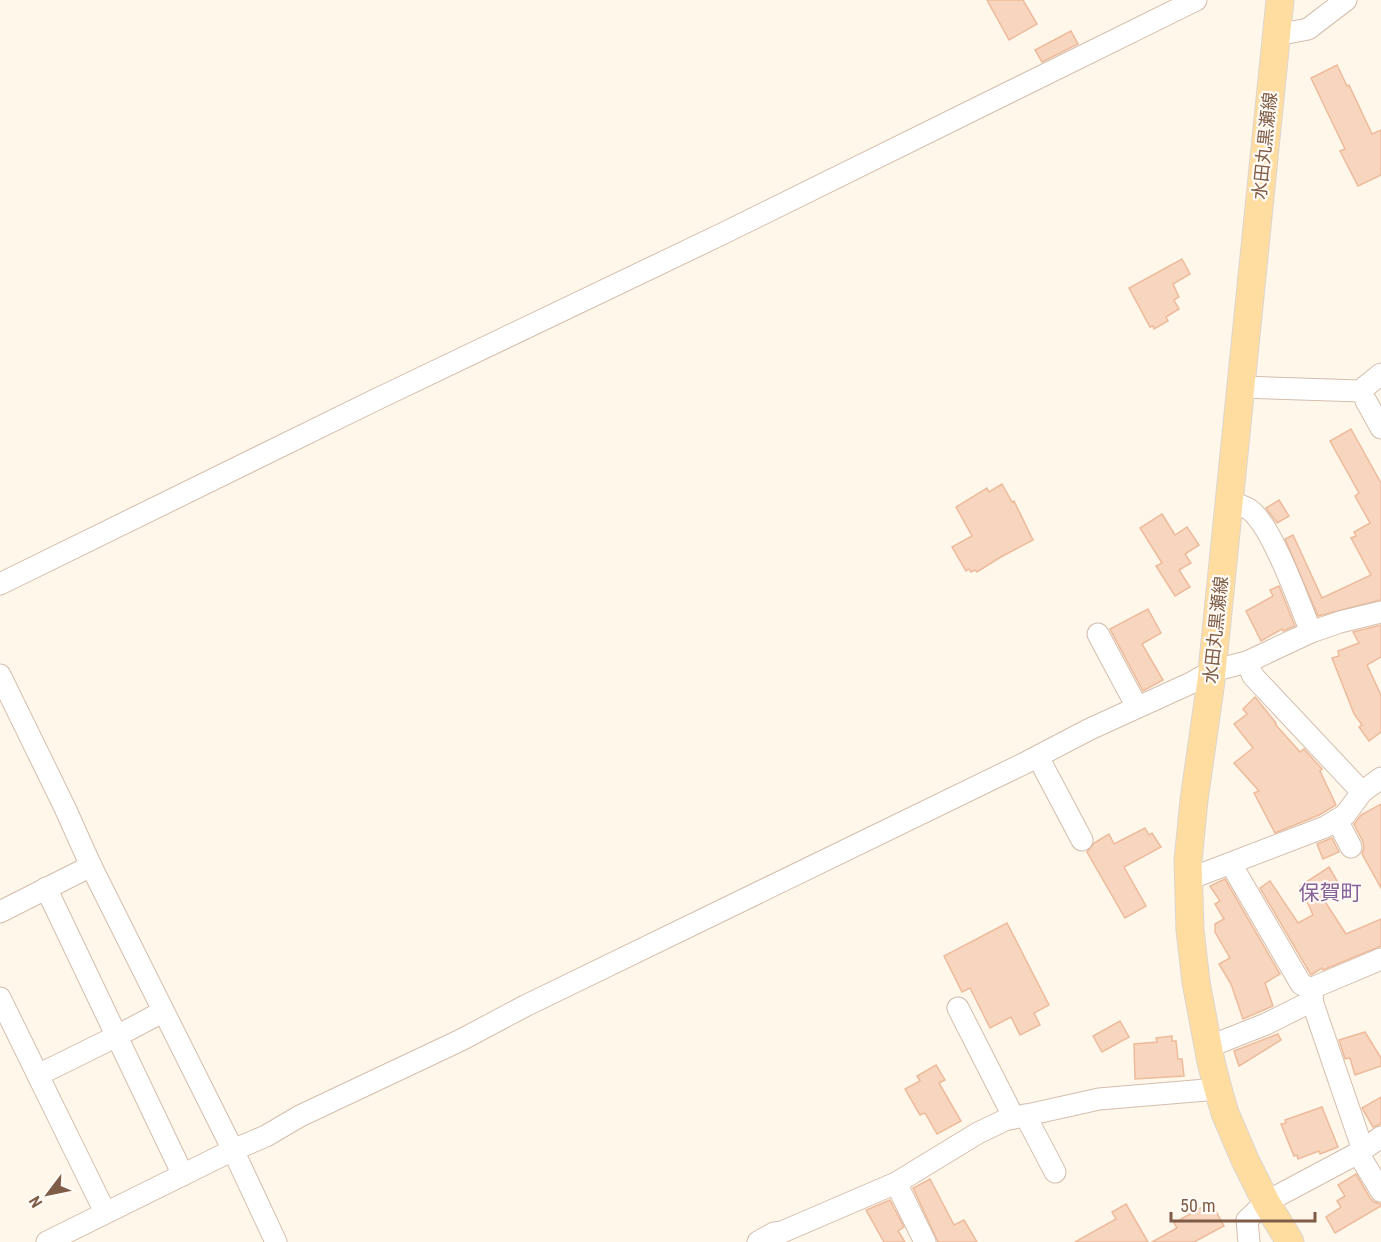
<svg xmlns="http://www.w3.org/2000/svg" width="1381" height="1242" font-family="'Roboto Condensed','Noto Sans JP',sans-serif">
<style>
.building{fill:#f8d5be;stroke:#edbb9c;stroke-width:1.5}
.lines{fill:none;stroke-linecap:round;stroke-linejoin:round}
.minor-casing{stroke:#d4bead;stroke-width:23}
.major-casing{stroke:#ddd5cf;stroke-width:29}
.minor{stroke:#fff;stroke-width:21}
.major{stroke:#ffdda1;stroke-width:27}
.labels{text-anchor:middle;stroke-width:4.5;stroke-linejoin:round;paint-order:stroke}
.street-label{font-size:18px;fill:#7e5c48;stroke:#fffaf3}
.quarter-label{font-size:21px;fill:#87619a;stroke:#fffaf3}
</style>
<rect width="100%" height="100%" fill="#fff7ea"/>
<g class="building">
<polygon points="987,0 1023,0 1037,24 1009,40"/>
<polygon points="1071,31 1078,44 1042,62 1035,50"/>
<polygon points="1337,65 1347,86 1349,85 1372,134 1381,130 1381,175 1358,186 1340,151 1345,149 1311,78"/>
<polygon points="1182,259 1190,274 1173,284 1179,297 1174,300 1179,309 1166,317 1168,321 1154,329 1153,326 1150,327 1129,288"/>
<polygon points="1351,429 1381,483 1381,600 1318,616 1285,539 1293,535 1322,598 1371,575 1351,538 1356,536 1354,532 1370,523 1355,496 1359,493 1330,441"/>
<polygon points="1002,484 1012,502 1014,501 1033,540 999,558 977,572 975,570 971,572 969,569 966,571 952,547 972,536 956,507 987,488 989,492"/>
<polygon points="1279,500 1289,516 1277,523 1266,508"/>
<polygon points="1162,514 1175,535 1187,527 1199,545 1185,554 1191,563 1179,570 1190,587 1175,596 1156,566 1162,563 1140,528"/>
<polygon points="1279,586 1295,626 1283,631 1282,629 1261,641 1246,611 1273,596 1270,590"/>
<polygon points="1148,609 1161,633 1142,644 1163,680 1143,691 1110,629"/>
<polygon points="1381,625 1381,657 1367,665 1381,695 1381,732 1369,741 1359,727 1362,725 1354,714 1332,658 1339,656 1338,651 1359,643 1353,632"/>
<polygon points="1255,697 1276,723 1275,724 1300,752 1304,749 1322,769 1320,771 1336,805 1319,815 1275,833 1254,793 1259,791 1234,763 1253,748 1234,724 1247,714 1243,709"/>
<polygon points="1381,804 1381,888 1362,854 1364,848 1363,842 1354,824 1361,815"/>
<polygon points="1145,828 1149,835 1152,833 1161,847 1124,867 1146,906 1125,918 1087,852 1094,843 1109,834 1114,844"/>
<polygon points="1332,838 1339,852 1323,859 1317,844"/>
<polygon points="1329,867 1340,886 1322,897 1346,934 1381,919 1381,946 1323,970 1322,968 1311,975 1260,888 1270,881 1298,923 1313,915 1300,886"/>
<polygon points="1225,879 1280,974 1265,983 1273,1006 1243,1019 1231,984 1219,964 1230,958 1215,932 1215,924 1224,919 1215,904 1220,901 1210,886"/>
<polygon points="1007,923 1049,1005 1034,1013 1040,1025 1020,1035 1011,1017 990,1028 970,988 962,992 944,956"/>
<polygon points="1120,1021 1129,1037 1102,1052 1093,1036"/>
<polygon points="1365,1032 1381,1058 1381,1066 1355,1075 1350,1058 1345,1059 1339,1040"/>
<polygon points="1278,1034 1281,1040 1239,1066 1234,1051"/>
<polygon points="1172,1036 1172,1041 1176,1041 1178,1059 1182,1059 1184,1076 1135,1079 1134,1044 1157,1042 1156,1038"/>
<polygon points="936,1065 945,1080 939,1083 961,1121 937,1134 925,1113 920,1115 905,1089 920,1081 917,1076"/>
<polygon points="1381,1097 1381,1124 1373,1127 1362,1108"/>
<polygon points="1322,1107 1338,1147 1320,1154 1319,1151 1298,1159 1297,1155 1294,1156 1281,1124 1286,1123 1285,1120"/>
<polygon points="1356,1174 1370,1198 1374,1202 1381,1204 1381,1206 1335,1233 1326,1217 1341,1207 1337,1201 1345,1196 1338,1185"/>
<polygon points="930,1179 954,1225 964,1220 977,1242 938,1242 913,1188"/>
<polygon points="890,1200 904,1227 898,1231 905,1242 884,1242 866,1210"/>
<polygon points="1211,1202 1224,1226 1194,1242 1152,1242 1177,1228 1174,1223"/>
<polygon points="1126,1204 1148,1242 1075,1242 1116,1219 1112,1212"/>
</g>
<g class="lines">
<g class="minor-casing">
<g id="minor">
<polyline points="1277,35 1308,29 1346,0"/>
<polyline points="1240,387 1360,391 1381,374"/>
<polyline points="1366,401 1381,428"/>
<path d="M1229 501C1235 504 1244 506 1250 510 1272 526 1300 605 1311 632"/>
<polyline points="0,584 373,401 724,233 1196,0"/>
<polyline points="1098,634 1137,707"/>
<polyline points="1247,662 1253,676 1362,792"/>
<polyline points="0,675 65,808 91,866 233,1150 276,1242"/>
<polyline points="1038,757 1082,840"/>
<polyline points="1337,820 1351,847"/>
<polyline points="1231,864 1301,984 1313,990"/>
<polyline points="1189,879 1325,827 1345,815 1362,792 1381,778"/>
<polyline points="46,888 183,1175"/>
<polyline points="0,912 91,866"/>
<polyline points="0,998 105,1212"/>
<polyline points="1312,1001 1363,1150"/>
<polyline points="958,1008 1014,1118"/>
<polyline points="1208,1047 1266,1024 1312,1001 1313,990 1317,986 1381,959"/>
<polyline points="38,1075 117,1036 162,1012"/>
<polyline points="1025,1115 1055,1172"/>
<polyline points="1358,1153 1381,1191"/>
<polyline points="896,1183 925,1242"/>
<polyline points="47,1242 233,1150 266,1136 300,1116 461,1040 525,1006 1023,764 1090,729 1191,683 1212,671 1247,662 1311,632 1340,622 1381,612"/>
<polyline points="758,1242 774,1233 782,1232 896,1183 978,1133 1005,1120 1099,1099 1218,1089"/>
<polyline points="1249,1242 1247,1220 1266,1202 1358,1153 1381,1137"/>
</g>
</g>
<g class="major-casing">
<polyline id="major" points="1280,0 1211,681 1194,800 1188,861 1190,930 1196,982 1211,1062 1218,1089 1225,1113 1245,1160 1266,1202 1290,1242"/>
</g>
<use href="#minor" class="minor"/>
<use href="#major" class="major"/>
</g>
<g class="labels">
<g class="street-label">
<text transform="translate(1265 146) rotate(-84)" y="6">水田丸黒瀬線</text>
<text transform="translate(1216 630) rotate(-84)" y="6">水田丸黒瀬線</text>
</g>
<g class="quarter-label">
<text x="1330" y="900">保賀町</text>
</g>
</g>
<g transform="translate(48 1194) rotate(238)" stroke="#fffaf3" stroke-width="4.5" paint-order="stroke">
<path d="M0-4.5L10 22L0 15L-10 22Z" fill="#7e5c48"/>
<text y="-9" font-size="16" font-weight="bold" text-anchor="middle" fill="#7e5c48">N</text>
</g>
<path d="M1171 1212v9h144v-9" fill="none" stroke="#7e5c48" stroke-width="3"/>
<text x="1180" y="1212" font-size="18" fill="#7e5c48" stroke="#fffaf3" stroke-width="4.5" paint-order="stroke">50 m</text>
</svg>
